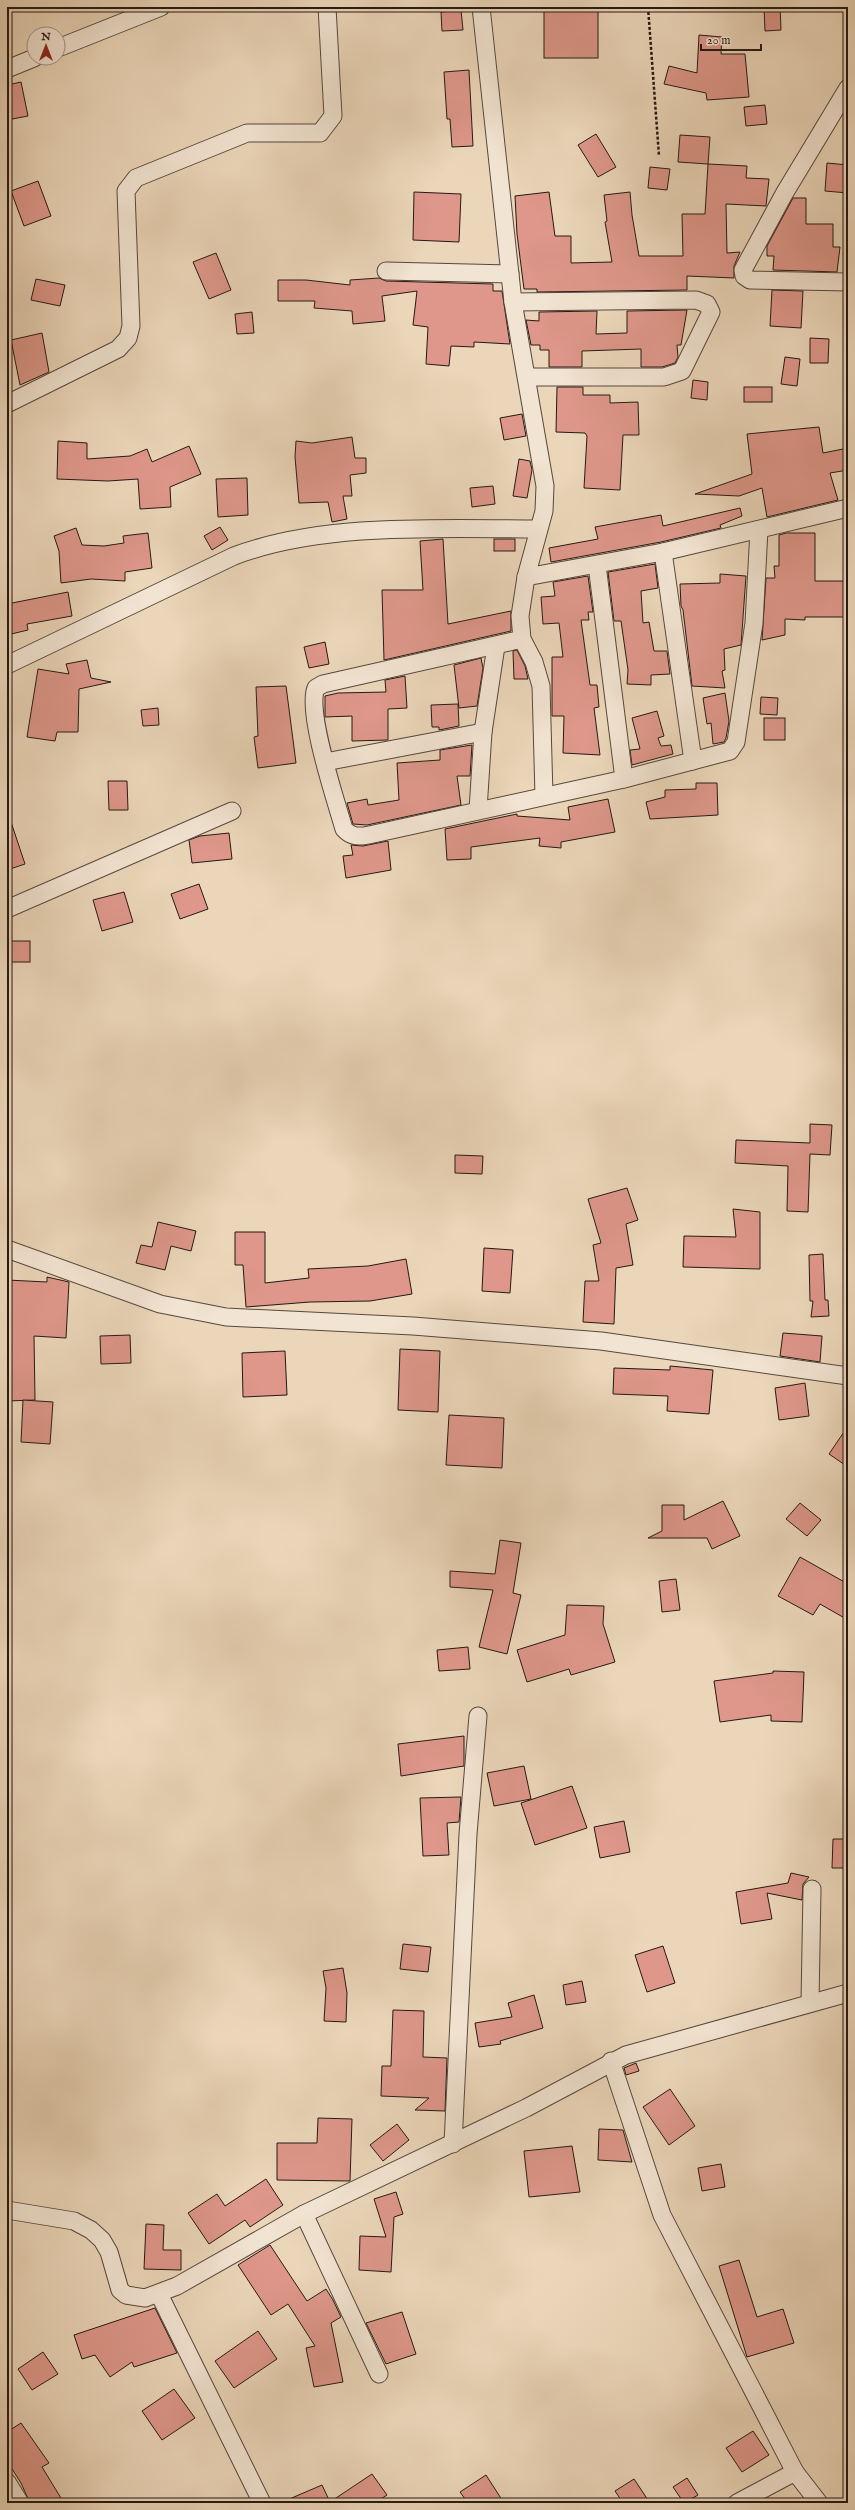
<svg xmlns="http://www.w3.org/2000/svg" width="855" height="2510" font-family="'IM FELL English',serif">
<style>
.building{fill:#de978a;stroke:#261914}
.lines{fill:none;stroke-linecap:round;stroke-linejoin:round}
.minor-casing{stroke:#57483d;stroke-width:19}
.path{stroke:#261914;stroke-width:2.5;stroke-dasharray:3 2;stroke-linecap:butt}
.minor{stroke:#f2e4d2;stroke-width:17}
</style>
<rect width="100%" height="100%" fill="#ebd6b9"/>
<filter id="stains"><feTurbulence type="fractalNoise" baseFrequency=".005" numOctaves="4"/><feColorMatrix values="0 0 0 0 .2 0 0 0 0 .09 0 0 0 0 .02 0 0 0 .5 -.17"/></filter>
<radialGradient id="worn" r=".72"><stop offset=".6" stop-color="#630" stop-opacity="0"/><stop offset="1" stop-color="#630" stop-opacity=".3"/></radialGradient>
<g class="building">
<rect x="544" y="7" width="54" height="51"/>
<polygon points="764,7 780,7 781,30 765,31"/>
<polygon points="461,10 463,30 442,31 441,12"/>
<polygon points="699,35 722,37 721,54 745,54 749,97 707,100 706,93 664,84 669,66 697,73"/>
<polygon points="469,70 473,146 452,147 450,119 447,119 444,72"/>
<polygon points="21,82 28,116 7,120 7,85"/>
<polygon points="765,105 767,124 746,126 744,107"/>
<polygon points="596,134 616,167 598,177 578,145"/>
<polygon points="680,135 710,137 708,164 678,162"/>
<polygon points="827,163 848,165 848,193 825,191"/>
<polygon points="708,164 747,166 746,178 769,179 766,206 726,204 727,253 740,252 734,266 734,278 687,276 687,290 537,292 537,289 524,289 517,234 515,196 549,192 555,236 571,236 571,263 612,262 605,222 607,221 604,195 630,192 632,215 639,256 683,256 682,214 705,214"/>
<polygon points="650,167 670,169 667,190 648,188"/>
<polygon points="38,181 51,216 24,226 11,191"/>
<polygon points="414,192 461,194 459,242 413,240"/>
<polygon points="793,198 806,198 806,224 833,224 833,247 840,247 837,272 773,270 774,256 767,256 767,246"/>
<polygon points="216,253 231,290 209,299 193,262"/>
<polygon points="379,278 386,281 493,284 493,291 502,291 510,344 474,342 474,347 451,346 449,366 426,364 428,327 413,325 417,291 382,296 385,321 353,324 352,311 314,308 315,301 278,301 278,280 306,280 350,285 350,280"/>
<polygon points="36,279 65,285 60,306 31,300"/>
<polygon points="772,290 803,291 801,328 770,326"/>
<polygon points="687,310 681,345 677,345 678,357 675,363 662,367 641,367 641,349 582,351 582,367 549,367 549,350 540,350 540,345 531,345 526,320 539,321 539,312 597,311 596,334 627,333 627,311"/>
<polygon points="252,312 254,333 237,334 235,314"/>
<polygon points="42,333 49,372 20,385 11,340"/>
<polygon points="810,338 829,339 828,363 810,363"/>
<polygon points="785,357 800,359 797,386 781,384"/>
<polygon points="693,380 708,382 707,400 691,398"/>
<polygon points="557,387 583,387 583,395 610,395 610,403 638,402 639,435 623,435 620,490 584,488 587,436 585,433 556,432"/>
<rect x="744" y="387" width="28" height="15"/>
<polygon points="522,414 526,436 504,440 500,418"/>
<polygon points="819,427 823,453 848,448 848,470 830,473 838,500 767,517 762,488 739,496 695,494 752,474 747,434"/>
<polygon points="352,437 355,458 366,458 366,473 350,475 352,496 343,496 347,519 332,522 328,502 299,503 295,457 296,441 312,443"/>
<polygon points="58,441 87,443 87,459 130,456 147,449 152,462 189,446 201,474 170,487 171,507 140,509 138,479 108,481 57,479"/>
<polygon points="519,459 530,461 532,470 527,498 513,496"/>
<polygon points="247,478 248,515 218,517 216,479"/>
<polygon points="493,486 495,504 472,507 470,488"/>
<polygon points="740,508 742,516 720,525 721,528 661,542 551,562 549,548 598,539 595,527 661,515 663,526"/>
<polygon points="220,527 228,540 212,550 204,536"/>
<polygon points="76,528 82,545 104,546 124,543 123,536 148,533 152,568 125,572 125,581 91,579 61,583 59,551 54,536"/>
<polygon points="786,533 815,533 815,581 848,581 848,617 805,617 805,620 785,619 785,635 762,640 766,578 775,578 774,566 779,566 779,535"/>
<polygon points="443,539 448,624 511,611 511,631 384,660 382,590 423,590 420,541"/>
<rect x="494" y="539" width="21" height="12"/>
<polygon points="655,564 658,588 641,591 643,623 649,622 654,651 667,651 670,674 651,675 651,685 627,684 628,670 621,621 614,621 608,572"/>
<polygon points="720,574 746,576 741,645 724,649 725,670 722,671 725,688 692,686 683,610 681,606 680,584 720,583"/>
<polygon points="588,576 593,612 588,612 589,620 581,620 590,685 597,685 599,707 594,708 600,755 563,753 564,716 552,716 552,657 563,657 559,623 543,624 541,597 555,596 553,582"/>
<polygon points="68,592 72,616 27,624 28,630 7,635 7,604"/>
<polygon points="325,642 329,664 309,668 304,647"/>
<polygon points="517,650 525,666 528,679 514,679 513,651"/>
<polygon points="481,658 483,668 477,706 459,708 454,665"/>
<polygon points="87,660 91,678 111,682 79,689 78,732 57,732 55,741 27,737 38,669 69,674 66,664"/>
<polygon points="405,676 407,708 388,709 388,740 352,741 352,716 325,717 325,696 338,693 386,692 385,680"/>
<polygon points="286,686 296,763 258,768 254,737 258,736 256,687"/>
<polygon points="725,693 729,721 726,738 724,742 713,744 711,723 707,724 703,698"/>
<polygon points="761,697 778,698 777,715 760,714"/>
<polygon points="458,704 459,726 439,730 439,727 432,727 431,705"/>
<polygon points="158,708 159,725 143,726 141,710"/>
<polygon points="657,711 664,736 658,738 661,746 671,745 673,754 632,765 630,750 640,749 632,718"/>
<rect x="764" y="718" width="21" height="22"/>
<polygon points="472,745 470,776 457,776 461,805 367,825 353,824 347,803 367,799 368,805 399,800 397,763 440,760 440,750"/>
<polygon points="108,781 127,781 128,810 109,810"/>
<polygon points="696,783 717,783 718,815 650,819 646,802 665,797 665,790 696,789"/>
<polygon points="608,799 615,832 561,842 561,848 539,846 540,838 471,847 471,859 447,860 445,829 517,814 517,816 570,820 568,807"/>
<polygon points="7,819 10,819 25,864 7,870"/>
<polygon points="229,833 232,859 192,863 189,840 200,836"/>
<polygon points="388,841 391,870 346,878 343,856 353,855 351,845 363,846"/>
<polygon points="199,884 208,909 180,919 171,894"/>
<polygon points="124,892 133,922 102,931 93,900"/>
<rect x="7" y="941" width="23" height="21"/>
<polygon points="810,1124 832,1125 830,1155 810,1154 808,1212 787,1211 788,1166 735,1163 736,1140 810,1143"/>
<polygon points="455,1155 483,1156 482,1174 455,1173"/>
<polygon points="627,1188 638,1220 626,1224 633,1265 616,1268 614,1324 583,1322 585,1281 599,1281 593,1245 601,1243 588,1199"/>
<polygon points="733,1209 760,1212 760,1269 683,1267 684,1236 736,1237"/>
<polygon points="158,1222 196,1231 191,1251 171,1246 165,1270 136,1263 141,1245 152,1247"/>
<polygon points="235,1232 265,1232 265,1283 309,1278 308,1269 368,1266 406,1259 412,1294 370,1301 310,1302 246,1307 243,1265 235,1265"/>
<polygon points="484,1248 513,1250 510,1293 482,1291"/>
<polygon points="823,1254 825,1300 828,1300 829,1316 811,1317 813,1301 810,1301 809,1255"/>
<polygon points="47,1277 69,1282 66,1338 34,1336 35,1400 7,1401 7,1280 47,1282"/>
<polygon points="783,1333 822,1336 820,1362 780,1356"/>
<polygon points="130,1335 131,1363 101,1364 100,1336"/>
<polygon points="400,1349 440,1351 438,1412 398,1410"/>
<polygon points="285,1351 287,1395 243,1397 242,1353"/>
<polygon points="670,1366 713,1370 709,1414 667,1411 668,1396 613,1394 614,1368 670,1370"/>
<polygon points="805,1383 809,1416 779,1420 775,1388"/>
<polygon points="23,1400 53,1402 50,1444 21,1442"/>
<polygon points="449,1415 504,1418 502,1468 446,1465"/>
<polygon points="848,1426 848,1467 829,1454"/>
<polygon points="723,1501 740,1536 712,1549 707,1538 648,1538 662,1531 662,1505 684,1505 684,1520"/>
<polygon points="800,1503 821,1520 807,1536 786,1519"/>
<polygon points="500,1540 521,1543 513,1593 521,1595 507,1654 479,1647 493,1590 450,1587 450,1571 495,1574"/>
<polygon points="800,1557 848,1584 848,1620 820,1604 813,1615 778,1596"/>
<polygon points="676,1579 680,1610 662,1612 659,1581"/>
<polygon points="567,1605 604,1606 603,1624 615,1662 571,1675 569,1669 527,1682 517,1650 565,1635"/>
<polygon points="468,1647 470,1669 439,1671 437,1650"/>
<polygon points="773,1671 804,1672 802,1722 771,1721 771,1715 720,1722 714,1681 773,1673"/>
<polygon points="464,1736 464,1766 401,1776 398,1744"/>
<polygon points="524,1766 531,1799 494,1806 487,1773"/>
<polygon points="572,1786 587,1828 535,1845 521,1803"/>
<polygon points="461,1797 459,1822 447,1823 449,1855 423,1856 420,1798"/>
<polygon points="624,1821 630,1852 600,1858 594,1827"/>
<polygon points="833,1839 848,1839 848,1868 832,1868"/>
<polygon points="791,1873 809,1877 803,1884 802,1900 767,1893 772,1919 741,1924 736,1892 788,1883"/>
<polygon points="403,1944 431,1947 428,1972 400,1969"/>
<polygon points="663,1946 675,1983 647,1992 635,1955"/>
<polygon points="343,1968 347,1993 346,2022 324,2021 326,1988 323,1971"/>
<polygon points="582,1981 586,2002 566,2005 563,1985"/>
<polygon points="534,1995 543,2028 500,2041 501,2044 479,2047 475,2023 512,2017 508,2003"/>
<polygon points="393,2010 424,2011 423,2057 447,2058 445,2111 415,2110 429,2098 381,2096 382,2066 391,2066"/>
<polygon points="636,2063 639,2071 626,2075 624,2068"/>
<polygon points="670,2089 695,2126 669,2145 643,2107"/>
<polygon points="318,2118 352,2119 350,2181 277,2180 277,2143 317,2143"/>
<polygon points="397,2124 409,2140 383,2161 370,2145"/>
<polygon points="599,2129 623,2130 632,2162 598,2160"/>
<polygon points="572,2146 580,2192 529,2197 524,2151"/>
<polygon points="721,2164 725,2187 702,2191 698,2168"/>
<polygon points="266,2179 283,2205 250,2227 245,2220 209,2244 188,2213 217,2194 225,2206"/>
<polygon points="396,2192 403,2214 394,2217 391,2272 359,2270 360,2236 386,2237 374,2199"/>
<polygon points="146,2224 164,2225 163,2250 181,2250 181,2270 144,2269"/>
<polygon points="270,2245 307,2301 326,2289 333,2300 341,2317 331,2323 343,2382 314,2387 306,2348 315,2346 288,2304 271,2315 238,2265"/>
<polygon points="739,2260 757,2317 783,2309 794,2343 747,2357 719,2266"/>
<polygon points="155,2308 177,2353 134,2367 132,2362 110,2377 95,2355 82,2359 74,2335"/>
<polygon points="402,2312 416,2354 386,2364 366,2323"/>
<polygon points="258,2331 277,2359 234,2388 215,2361"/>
<polygon points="43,2352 58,2374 32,2390 18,2369"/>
<polygon points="174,2389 195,2418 162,2440 142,2411"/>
<polygon points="21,2423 49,2463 42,2467 64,2503 30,2503 21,2483 7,2461 7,2432"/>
<polygon points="753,2431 769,2455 742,2472 726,2448"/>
<polygon points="372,2474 387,2495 375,2503 280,2503 322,2485 330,2502"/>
<polygon points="486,2475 504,2503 468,2503 460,2492"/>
<polygon points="687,2478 698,2495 684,2503 673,2487"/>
<polygon points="634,2479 650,2503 623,2503 615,2491"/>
</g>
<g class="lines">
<g class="minor-casing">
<g id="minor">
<polyline points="481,7 513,302 545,486 544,511 526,577 520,616 522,639 534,662 541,686 544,796"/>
<polyline points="58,48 161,7"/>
<polyline points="7,69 34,58"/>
<polyline points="848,88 784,194 743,270 744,276 750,280 848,282"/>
<polyline points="386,271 510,274"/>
<polyline points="513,302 696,300 707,304 711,312 682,371 664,377 527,377"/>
<polyline points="7,404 118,349 128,338 131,326 126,191 136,178 247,133 320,133 333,116 327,7"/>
<polyline points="663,552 693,761"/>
<polyline points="597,565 624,779"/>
<polyline points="526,577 663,552 848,508"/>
<path d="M522 639 323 684 316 688C306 712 336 801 344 829 351 837 359 837 369 835L624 779 730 751 736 742 754 623 759 530"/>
<path d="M7 665 234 556C324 522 442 529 538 529"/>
<polyline points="325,762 483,732"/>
<polyline points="478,810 483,732 496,646"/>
<polyline points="7,909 232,811"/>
<polyline points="7,1249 160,1304 226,1317 413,1326 601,1341 848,1376"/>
<polyline points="810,2003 812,1889"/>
<polyline points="611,2061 662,2215 795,2472"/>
<polyline points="453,2144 468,1834 478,1716"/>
<polyline points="7,2210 74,2221 91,2230 102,2240 109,2252 120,2290 126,2295 145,2298 177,2286 304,2214 526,2108 626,2055 848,1993"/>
<polyline points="304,2214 379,2374"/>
<polyline points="159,2294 262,2503"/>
<polyline points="7,2482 20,2503"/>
<polyline points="737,2503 795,2472 819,2503"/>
</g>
</g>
<polyline class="path" points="648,7 659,156"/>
<use href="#minor" class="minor"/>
</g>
<rect width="855" height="2510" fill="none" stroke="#ebd6b9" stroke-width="24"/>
<rect x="8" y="8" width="839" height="2494" fill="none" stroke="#261914" stroke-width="2"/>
<rect x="12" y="12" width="831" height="2486" fill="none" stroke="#261914"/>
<g transform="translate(46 46)"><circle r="19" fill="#f2e4d2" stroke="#a09386"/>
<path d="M0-3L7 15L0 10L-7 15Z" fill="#8f2418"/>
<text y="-6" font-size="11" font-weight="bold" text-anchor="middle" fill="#261914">N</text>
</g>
<path d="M701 44v6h60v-6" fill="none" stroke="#261914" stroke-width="2"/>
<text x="707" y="44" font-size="12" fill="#261914" stroke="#f2e4d2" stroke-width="3" paint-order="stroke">20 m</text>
<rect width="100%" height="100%" filter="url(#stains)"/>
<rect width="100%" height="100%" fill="url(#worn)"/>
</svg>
